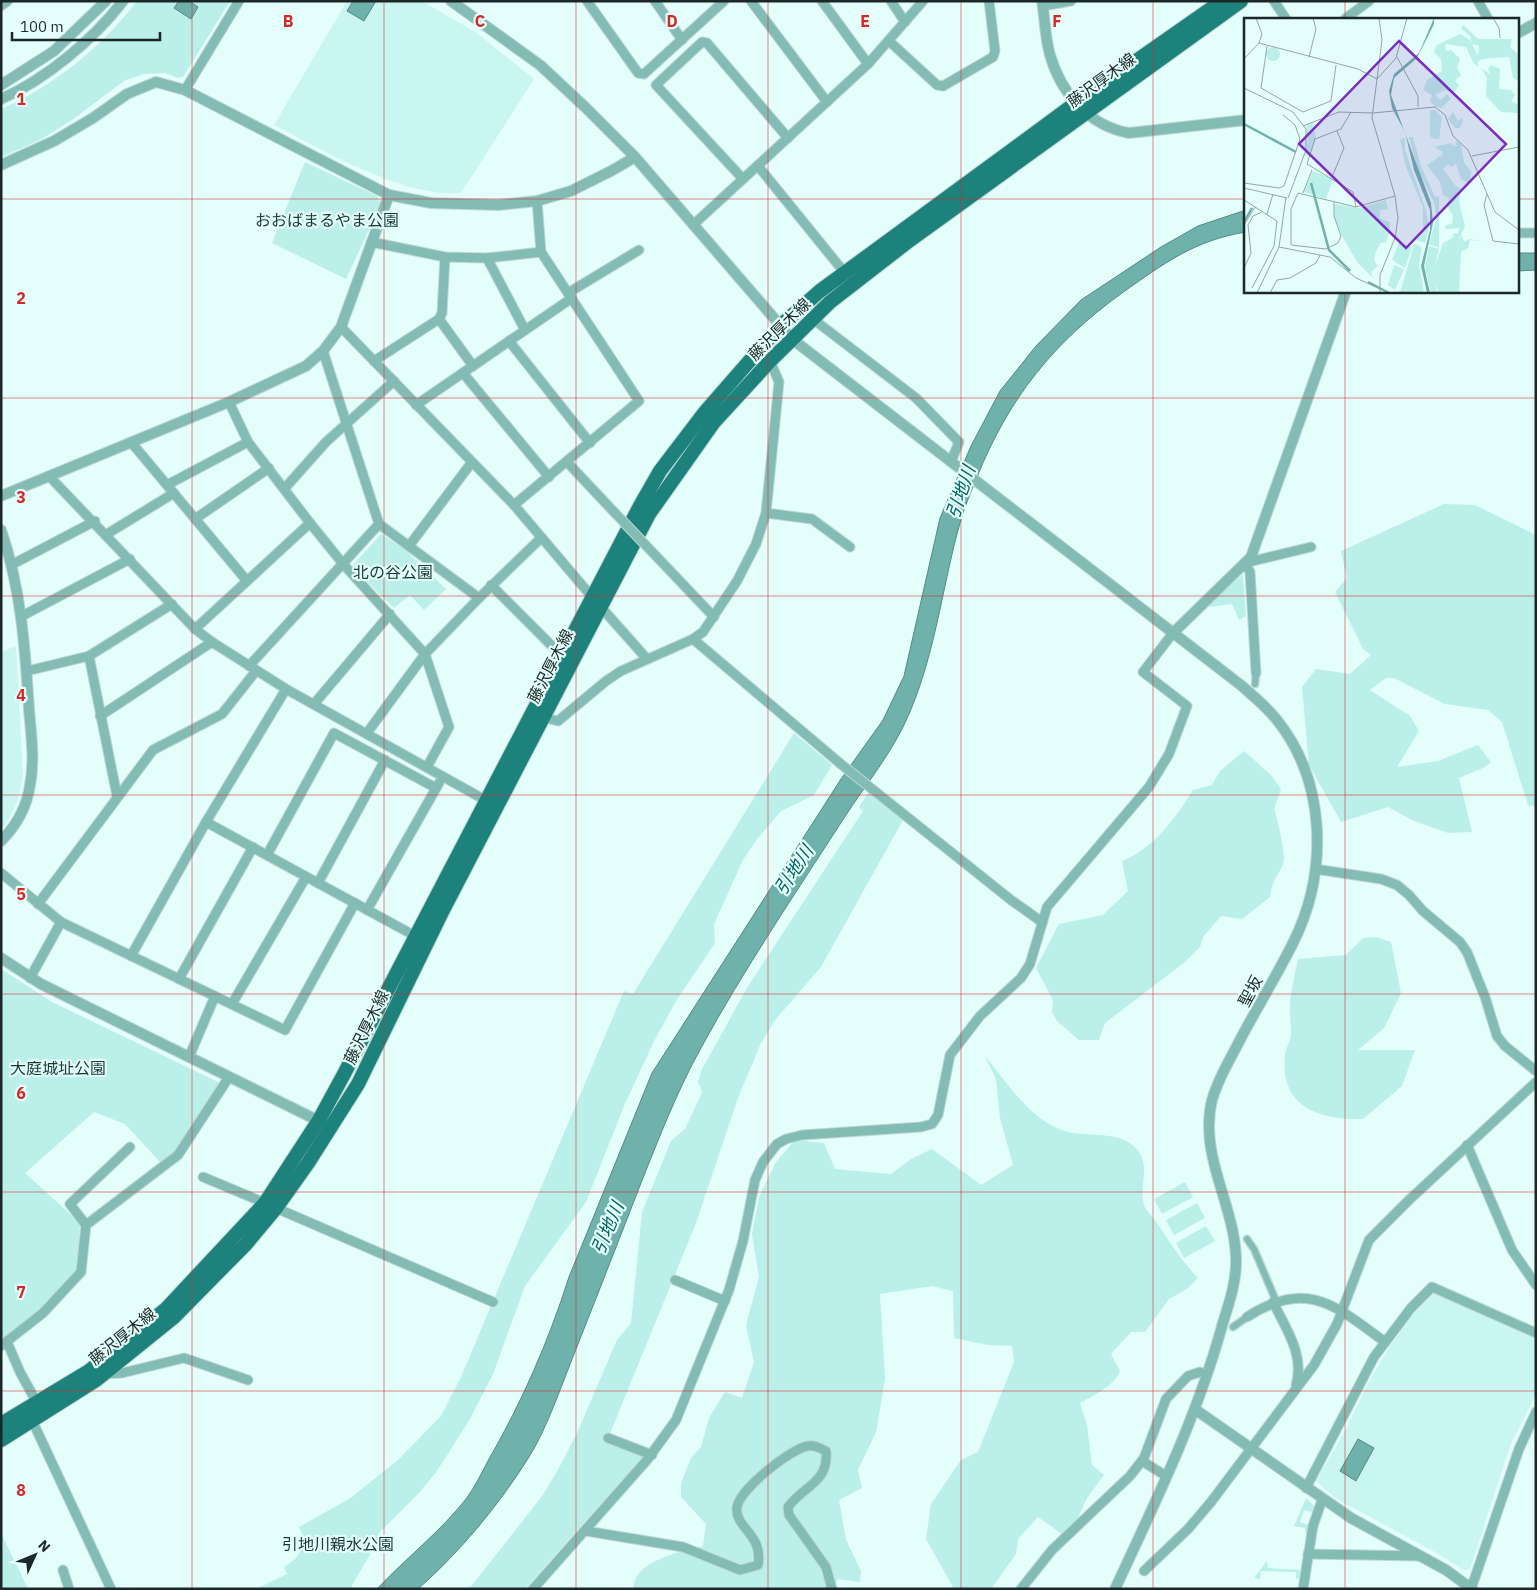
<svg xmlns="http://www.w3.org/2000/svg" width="1537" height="1590" font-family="'IBM Plex Sans','Noto Sans JP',sans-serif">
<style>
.built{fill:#caf6f1}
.green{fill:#bbefe9}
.water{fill:#6fb2ac;stroke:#568984}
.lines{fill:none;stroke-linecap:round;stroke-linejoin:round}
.pedestrian-casing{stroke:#bfd7d5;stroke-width:9}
.minor-casing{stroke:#bfd7d5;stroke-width:11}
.tertiary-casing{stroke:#bfd7d5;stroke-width:12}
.primary-casing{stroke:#bfd7d5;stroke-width:16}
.pedestrian{stroke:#83bbb5;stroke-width:6}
.minor{stroke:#83bbb5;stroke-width:9}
.tertiary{stroke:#83bbb5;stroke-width:10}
.primary{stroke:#1d827b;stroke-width:14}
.minor-bridge-casing{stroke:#bfd7d5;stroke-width:11;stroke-linecap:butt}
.minor-bridge{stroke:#83bbb5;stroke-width:9}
.grid{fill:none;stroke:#d62828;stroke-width:1;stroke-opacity:0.55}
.labels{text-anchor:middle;stroke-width:4.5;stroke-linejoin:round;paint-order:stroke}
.street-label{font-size:16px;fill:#1b2827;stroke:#e3fefb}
.park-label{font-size:16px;fill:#183a37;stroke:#e3fefb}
.water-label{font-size:18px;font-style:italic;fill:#00645f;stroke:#e3fefb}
.inset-river{fill:none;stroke:#6fb2ac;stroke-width:2.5}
.inset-road{fill:none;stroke:#93a8a6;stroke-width:1}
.view{fill:#7b2cbf;fill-opacity:0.15;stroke:#7b2cbf;stroke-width:2.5}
.inset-edge{fill:none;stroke:#1b2827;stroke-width:2.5}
.grid-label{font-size:16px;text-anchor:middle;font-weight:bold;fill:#d62828;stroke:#e3fefb;stroke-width:4.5;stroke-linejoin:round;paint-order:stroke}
</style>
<rect width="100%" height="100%" fill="#e3fefb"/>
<g class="built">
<polygon points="347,1 422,1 477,33 534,79 461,193 440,193 413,188 386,179 345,162 274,125"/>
<polygon points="16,646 23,775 18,799 7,823 1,829 1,652"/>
<polygon points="1438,1292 1536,1337 1536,1394 1510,1446 1470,1569 1464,1570 1435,1552 1335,1498 1316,1481 1346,1429 1368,1383 1390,1346 1410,1318 1432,1295"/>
</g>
<g class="green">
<path d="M137 1H230L183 77 178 78 165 73 144 74 124 81 72 120 40 140 1 157V109C54 86 102 47 137 1Z"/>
<polygon points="305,162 377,196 381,204 346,279 272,243"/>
<polygon points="1444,504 1475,505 1536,535 1536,807 1528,805 1502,722 1488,710 1445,704 1394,678 1386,678 1370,690 1410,716 1419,731 1397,767 1438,761 1478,745 1491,762 1485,767 1459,778 1472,832 1448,833 1412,820 1388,807 1341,822 1309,765 1302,687 1316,669 1350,674 1371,655 1363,649 1335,592 1347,578 1341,551"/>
<polygon points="381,534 405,550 446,589 424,610 410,595 394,608 355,570 354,564"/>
<polygon points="1243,575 1246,616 1239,620 1232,604 1209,607 1218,594"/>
<path d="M794 733 832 765 814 795 781 811 757 839 743 860 714 924 715 943 676 1001 654 1041 624 1106 586 1202 525 1286 493 1374 470 1419 437 1471 419 1493 379 1533 369 1556 350 1589H256L287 1574 284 1567C301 1557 308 1545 299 1527L349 1499 397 1461 441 1416 461 1377 624 991 633 994Z"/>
<path d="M1244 751 1271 775 1281 789 1274 809C1277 817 1285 852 1284 860 1283 870 1271 880 1270 897L1242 919 1221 916 1203 937 1200 947 1185 962 1105 1023 1099 1040H1079L1057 1021 1052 1012 1053 1000 1036 968 1059 924 1103 915 1128 891 1122 861C1153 849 1176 818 1193 790L1212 785 1220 771Z"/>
<polygon points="869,792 903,820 821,967 775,1020 760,1045 738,1098 696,1223 607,1441 644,1455 525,1589 469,1589 543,1495 559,1468 577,1433 617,1340 631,1323 642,1212 671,1141 685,1129 701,1095 702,1091 698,1082 701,1071 747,988 863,811 859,807"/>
<path d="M1376 937 1391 942 1401 993 1384 1028 1358 1050H1415L1402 1086 1363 1119C1319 1120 1279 1107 1285 1054 1286 1048 1290 1042 1291 1036 1292 1026 1289 1015 1290 1005 1291 990 1295 974 1298 959L1346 955 1363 938Z"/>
<polygon points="1,969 52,1002 218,1082 220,1086 179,1147 161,1163 125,1124 94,1112 25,1173 80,1223 78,1270 43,1309 1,1342"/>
<path d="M985 1056C1008 1084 1032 1123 1068 1132 1091 1137 1124 1130 1139 1152 1150 1168 1139 1188 1144 1205 1146 1210 1152 1216 1155 1220 1169 1241 1181 1260 1198 1278L1187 1289 1169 1299 1145 1332H1131L1111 1354 1120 1371C1113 1387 1094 1395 1080 1403L1087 1425 1092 1465 1104 1475 1087 1498 1076 1522 1062 1534 1038 1517 1018 1539 1016 1554 991 1589H954L926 1539 931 1504 961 1460 978 1452 1014 1362 1012 1346 988 1345 954 1338 953 1291 932 1286 880 1294 885 1379 876 1432 858 1470 862 1488 839 1500 846 1540 861 1571 860 1582 838 1579 832 1589H634C632 1561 683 1551 703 1546L706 1524 681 1497V1483L691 1458 701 1447 709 1418 725 1392 742 1398 754 1362 746 1325 759 1277 752 1234 759 1197 776 1162 795 1140 824 1143 835 1169 891 1174 911 1159 932 1149 981 1185 1013 1165 1000 1118 996 1079Z"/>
<polygon points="1185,1182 1193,1197 1162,1214 1154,1199"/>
<polygon points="1197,1203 1205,1218 1174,1235 1166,1220"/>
<polygon points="1206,1226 1215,1241 1184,1258 1176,1243"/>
<polygon points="1306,1498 1314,1506 1312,1512 1304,1510 1300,1522 1308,1525 1307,1533 1305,1533 1305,1528 1294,1526"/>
<polygon points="1,1533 28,1589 1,1589"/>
<polygon points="1267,1561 1268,1568 1300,1570 1299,1578 1296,1579 1296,1572 1261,1571 1260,1579 1254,1578"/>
</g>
<g class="water">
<polygon points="179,1 189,1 198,7 191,19 174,8"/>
<polygon points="353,1 376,1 364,21 347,11"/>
<path d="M1246 210V232C1195 240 1163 264 1122 293 1053 343 1009 398 977 477 971 492 964 508 960 523 942 587 936 651 909 714 893 752 866 784 844 818 795 894 744 969 701 1048 677 1091 659 1138 641 1183 620 1237 599 1291 578 1344 564 1378 548 1427 529 1457 499 1505 460 1552 418 1589H377C406 1558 440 1532 466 1499 475 1487 482 1472 489 1459 522 1402 549 1340 569 1277L652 1073 841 779 883 720 904 676 940 518 971 446 1000 391 1036 346 1081 300 1161 247 1198 226Z"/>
<polygon points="1518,253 1536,253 1536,270 1518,271"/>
<polygon points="1358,1439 1374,1448 1356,1481 1340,1471"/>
</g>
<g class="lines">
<g class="pedestrian-casing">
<g id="pedestrian">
<polyline points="1255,684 1256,673"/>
<polyline points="1247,1239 1254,1249 1276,1301"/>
<polyline points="1233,1327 1247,1317"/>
</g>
</g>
<g class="minor-casing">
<g id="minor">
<polyline points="587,1 638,73 644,74 724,1"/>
<polyline points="655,1 682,40"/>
<polyline points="751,1 827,102"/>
<polyline points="822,1 868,64"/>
<polyline points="891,1 905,22"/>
<polyline points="1274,1 1286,19"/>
<polyline points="1478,1 1488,19"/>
<polyline points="1043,6 1071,1"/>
<polyline points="1345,19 1369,1"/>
<polyline points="889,41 937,85 943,86 993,57 995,51 989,1"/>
<polyline points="185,90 239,1"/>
<polyline points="758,166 844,272"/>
<polyline points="743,179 656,85 702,42 707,43 788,138"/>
<polyline points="693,225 868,64 923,1"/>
<polyline points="1518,233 1536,233"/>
<polyline points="371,242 445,257 487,258 541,252"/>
<polyline points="487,258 525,330"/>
<polyline points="568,293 639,250"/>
<polyline points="439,319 473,366"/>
<polyline points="813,319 916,398 959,442 951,462"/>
<polyline points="341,327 514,505 592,597"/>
<polyline points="509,341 590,443"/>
<polyline points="323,351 379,524 479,598"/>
<polyline points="374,361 439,319 442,313 445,257"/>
<polyline points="463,373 549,477"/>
<polyline points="229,402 248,442 310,523 344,565 425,654 449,727 427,767"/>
<polyline points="416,405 572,298"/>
<polyline points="131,442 247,581"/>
<polyline points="567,462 615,513"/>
<polyline points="49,476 195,629 212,642 286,689 485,800"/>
<polyline points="167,485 248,442"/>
<polyline points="285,488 326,442 394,381"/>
<polyline points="514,505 639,401 541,252 537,201"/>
<polyline points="766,513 812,519 850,547"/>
<polyline points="195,519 269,468"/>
<polyline points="107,534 174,493"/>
<polyline points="409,546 472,462"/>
<polyline points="656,556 714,617"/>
<polyline points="13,564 95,521"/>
<polyline points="491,585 562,656"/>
<polyline points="600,606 647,659"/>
<polyline points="22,616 130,559"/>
<polyline points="195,629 310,523"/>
<polyline points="693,639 842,765 1011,900 1042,922"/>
<polyline points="89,656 117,796"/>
<polyline points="249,666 379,524"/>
<polyline points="27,671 89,656 172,604"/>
<polyline points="1256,673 1250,572 1245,563 1311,547"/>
<polyline points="314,704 390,614"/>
<polyline points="100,716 212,642"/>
<polyline points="538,716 558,721 606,681 621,671 693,639 703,632 737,581 756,544 766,513 779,382 770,361"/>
<polyline points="367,733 425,654 479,598 541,538"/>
<polyline points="206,822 417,937"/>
<polyline points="267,855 334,733 436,788"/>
<polyline points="1315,869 1381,879 1397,885 1409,895 1423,911 1460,942 1467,952 1485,997 1497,1036 1505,1046 1536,1071"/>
<polyline points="1,873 61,922 285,1030 355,903"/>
<polyline points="318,883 385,760"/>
<polyline points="38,904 153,750 222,714 256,671"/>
<polyline points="367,910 439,783"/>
<polyline points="131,956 206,822 286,689"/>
<polyline points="30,978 61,922"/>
<polyline points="179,979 253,847"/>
<polyline points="232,1004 306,877"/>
<polyline points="189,1057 215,996"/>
<polyline points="1467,1145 1512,1250 1536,1285"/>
<polyline points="203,1177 265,1203"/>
<polyline points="276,1208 493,1302"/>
<polyline points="86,1225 70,1204 130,1147"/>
<polyline points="675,1280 725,1301"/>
<path d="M1273 1302C1286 1329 1305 1355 1296 1385"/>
<path d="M1247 1317C1307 1278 1336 1306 1385 1342"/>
<polyline points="7,1342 20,1372 37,1403"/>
<polyline points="1,1346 43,1313 81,1272 86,1225 178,1155 229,1077"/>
<polyline points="103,1374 122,1373 184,1358 248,1380"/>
<polyline points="30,1416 111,1589"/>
<polyline points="608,1438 652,1455"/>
<polyline points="1142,1461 1166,1476"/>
<polyline points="1306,1488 1374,1357 1411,1308 1432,1287 1536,1333"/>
<path d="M586 1531 683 1547 740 1570 758 1565C764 1534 734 1528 737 1507 740 1489 790 1449 808 1446 815 1445 820 1448 826 1451 829 1483 804 1485 788 1507L789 1515 826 1567 832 1589"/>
<polyline points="1308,1554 1419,1556"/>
<polyline points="63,1570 69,1589"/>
<polyline points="1144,1571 1188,1529 1211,1502 1314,1365 1337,1324 1369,1240 1408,1201 1536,1082"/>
<polyline points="533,1589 647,1460 676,1420 729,1290 743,1241 755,1180 763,1162 777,1144 786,1139 802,1135 921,1127 932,1124 938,1115 950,1055 980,1016 1021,978 1030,964 1047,907 1149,787 1169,754 1187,706 1143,672 1173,633"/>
<polyline points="1021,1589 1052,1550 1130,1476 1144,1458 1166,1399 1188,1376 1200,1372"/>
<polyline points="1303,1589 1313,1526 1322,1500"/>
<polyline points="1471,1589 1519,1449 1536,1412"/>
</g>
</g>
<g class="tertiary-casing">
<g id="tertiary">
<path d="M451 1 540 65 585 107 635 157 792 339 1242 686C1254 697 1267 707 1277 720 1327 783 1328 873 1293 943 1277 975 1258 1006 1241 1038 1231 1058 1218 1078 1212 1100 1198 1157 1237 1208 1236 1263 1236 1284 1228 1306 1222 1326 1197 1417 1155 1503 1115 1589"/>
<path d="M1042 1C1045 19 1045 38 1050 55 1061 93 1089 126 1129 133L1246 120"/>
<polyline points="1,5 7,1"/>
<polyline points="1518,33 1536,23"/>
<polyline points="1,85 54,51 106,1"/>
<path d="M1 99C45 80 94 39 123 1"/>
<polyline points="1,165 54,141 93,118 127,94 156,82 185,90 389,195 431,203 499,205 537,201 571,191 613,170 635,157"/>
<polyline points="1,496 229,402 306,366 323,351 341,327 389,195"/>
<path d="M1 530C21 588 25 647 29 709 31 734 35 760 30 785 27 806 16 826 1 841"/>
<polyline points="1173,633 1251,557 1346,291"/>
<polyline points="1,958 41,984 323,1123"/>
<polyline points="1196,1410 1351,1518 1446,1570 1472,1589"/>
</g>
</g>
<g class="primary-casing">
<g id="primary">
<polyline points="1,1424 89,1371 166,1309 265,1203 319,1120 344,1074 640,506 660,471 705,412 780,326 820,291 1076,103 1222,1"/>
<polyline points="1,1440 96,1380 174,1317 246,1244 276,1208 308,1163 358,1084 443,910 649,514 714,422 770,361 830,302 910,240 1241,1"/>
</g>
</g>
<use href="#pedestrian" class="pedestrian"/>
<use href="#minor" class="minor"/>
<use href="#tertiary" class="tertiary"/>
<use href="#primary" class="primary"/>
<g class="minor-bridge-casing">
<polyline id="minor-bridge" points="615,513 656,556"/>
</g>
<use href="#minor-bridge" class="minor-bridge"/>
</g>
<path class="grid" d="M192 1V1589M384 1V1589M576 1V1589M768 1V1589M961 1V1589M1153 1V1589M1345 1V19M1 199H1246M1518 199H1536M1345 291V1589M1 398H1536M1 596H1536M1 795H1536M1 994H1536M1 1192H1536M1 1391H1536"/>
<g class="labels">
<g class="street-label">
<text transform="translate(1101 80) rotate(-36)" y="6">藤沢厚木線</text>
<text transform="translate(779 329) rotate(-45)" y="6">藤沢厚木線</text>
<text transform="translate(550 666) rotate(-63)" y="6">藤沢厚木線</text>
<text transform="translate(1250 991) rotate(-62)" y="6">聖坂</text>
<text transform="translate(366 1027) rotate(-64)" y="6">藤沢厚木線</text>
<text transform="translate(122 1336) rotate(-39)" y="6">藤沢厚木線</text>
</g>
<g class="park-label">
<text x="327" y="226">おおばまるやま公園</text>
<text x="393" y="578">北の谷公園</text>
<text x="58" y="1074">大庭城址公園</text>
<text x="338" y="1550">引地川親水公園</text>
</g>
<g class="water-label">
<text transform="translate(961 492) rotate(-71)" y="6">引地川</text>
<text transform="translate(794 870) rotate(-57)" y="6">引地川</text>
<text transform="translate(608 1228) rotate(-67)" y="6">引地川</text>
</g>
</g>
<g transform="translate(1244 18)">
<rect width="275" height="275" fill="#e3fefb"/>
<path d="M219 7 234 21H268L266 29 275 37V63L269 60 265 39 238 41 233 44 235 48 230 46 222 29 201 26 202 33 207 32 216 41 213 50 217 57 211 63 215 67 210 75 201 72 191 77 197 82 203 76 207 81 197 90 191 88 186 83 188 77 179 72 183 62 198 53 197 41 190 34 193 27 216 16 226 22 234 38 235 28 228 26 226 18 217 10ZM22 36a7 7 0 1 1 14 0a7 7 0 1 1-14 0ZM247 47 256 51 255 71 267 72 271 77 267 83 275 87V95L257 94 242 78 243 60 237 50 247 57 244 51ZM186 92H191L198 99 195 121 187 120 186 115ZM209 94 214 103 218 99 219 103 216 110H211L204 101ZM68 105 72 119 64 139 61 137 64 124 62 108ZM165 119H169L177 148 191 179 195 178V230L185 226 192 202 191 187 173 149ZM161 120V132L182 193 185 209 181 225 172 222 179 210V189L162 149 156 121ZM212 123 217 125 220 145 227 153 226 166 217 161 212 146 207 149 204 146 199 151 211 167 217 171 215 184 221 208 215 222 218 218 220 224 225 221 243 224 226 222 224 230 217 234 215 275H195L188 258 194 275H187L181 249 185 228 195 231 191 249 199 225 210 219 208 216 214 215 215 210 201 211 202 207 208 206 209 198 203 187 205 180 199 177 196 164 183 147 198 137 199 134 190 129 207 125 210 128H215L211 127ZM69 153 89 161 82 181 60 174ZM142 182 144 191 136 192V201L146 204 145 214 142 224 137 225 132 233 130 243 134 248 127 254 129 260 113 244 98 218 90 198 91 186 116 190ZM155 225 168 229 161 250 148 242ZM170 226 178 229 175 246 180 275H156ZM150 247 160 251 151 272 144 267Z" fill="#bbefe9"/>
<path d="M190 0V6L173 40 150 60 147 77 187 185 189 205 180 248 186 275H183L177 248 186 212V192L170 152 161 114 148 90 145 73 150 56 175 35Z" fill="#6fb2ac"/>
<path class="inset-river" d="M0 106 52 134M67 165 85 232 106 253M0 204 8 190M124 264 145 275"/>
<path class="inset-road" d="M135 0 138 22 128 100 151 178 154 200 151 220 136 257V275M249 0 255 10 256 20M15 25 114 51 133 61 152 40 163 0M23 28 17 70 59 94 87 83 92 47M65 39 72 11 69 0M153 39 174 78V89M0 41 15 25 18 16 12 0M0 70 49 94 62 111V132L44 180M107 94 97 111 71 121 63 146 109 174 112 189M59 108 95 94 129 95 191 89 201 97 209 118 224 132 251 194 275 212M228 138 275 129M88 159 100 130 93 113M0 165 35 170 40 168 56 121 51 107 39 97M0 170 43 180M59 175 68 152M243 176 240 187 249 223 275 226M42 179 35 229 86 239 112 260 136 271M0 182 33 203 30 228 8 270M90 184V198L97 218 94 225 82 231 47 227V191L54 175 112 189 151 178M23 196 29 176M0 207 11 189M0 250 7 235 4 207 9 198 18 194M13 275 35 229M26 275 33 262 46 260 72 245 76 237"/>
<path class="view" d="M155 23 262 126 162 230 55 126Z"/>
<rect width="275" height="275" class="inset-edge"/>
</g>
<g class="grid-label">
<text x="288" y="27">B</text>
<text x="480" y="27">C</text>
<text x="672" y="27">D</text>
<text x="865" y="27">E</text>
<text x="1057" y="27">F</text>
<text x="21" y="105">1</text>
<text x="21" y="304">2</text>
<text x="21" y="503">3</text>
<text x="21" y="701">4</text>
<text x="21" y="900">5</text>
<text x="21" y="1099">6</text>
<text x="21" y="1298">7</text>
<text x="21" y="1496">8</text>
</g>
<rect width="1537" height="1590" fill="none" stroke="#1b2827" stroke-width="5"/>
<g transform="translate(35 1555) rotate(46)" stroke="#e3fefb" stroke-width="4" paint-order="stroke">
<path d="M0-4L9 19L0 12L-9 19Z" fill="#1b2827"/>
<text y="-8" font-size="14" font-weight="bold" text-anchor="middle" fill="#1b2827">N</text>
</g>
<path d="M12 32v8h148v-8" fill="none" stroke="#1b2827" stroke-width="2.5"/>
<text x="20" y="32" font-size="15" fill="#1b2827" stroke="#e3fefb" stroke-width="4" paint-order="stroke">100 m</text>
</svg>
